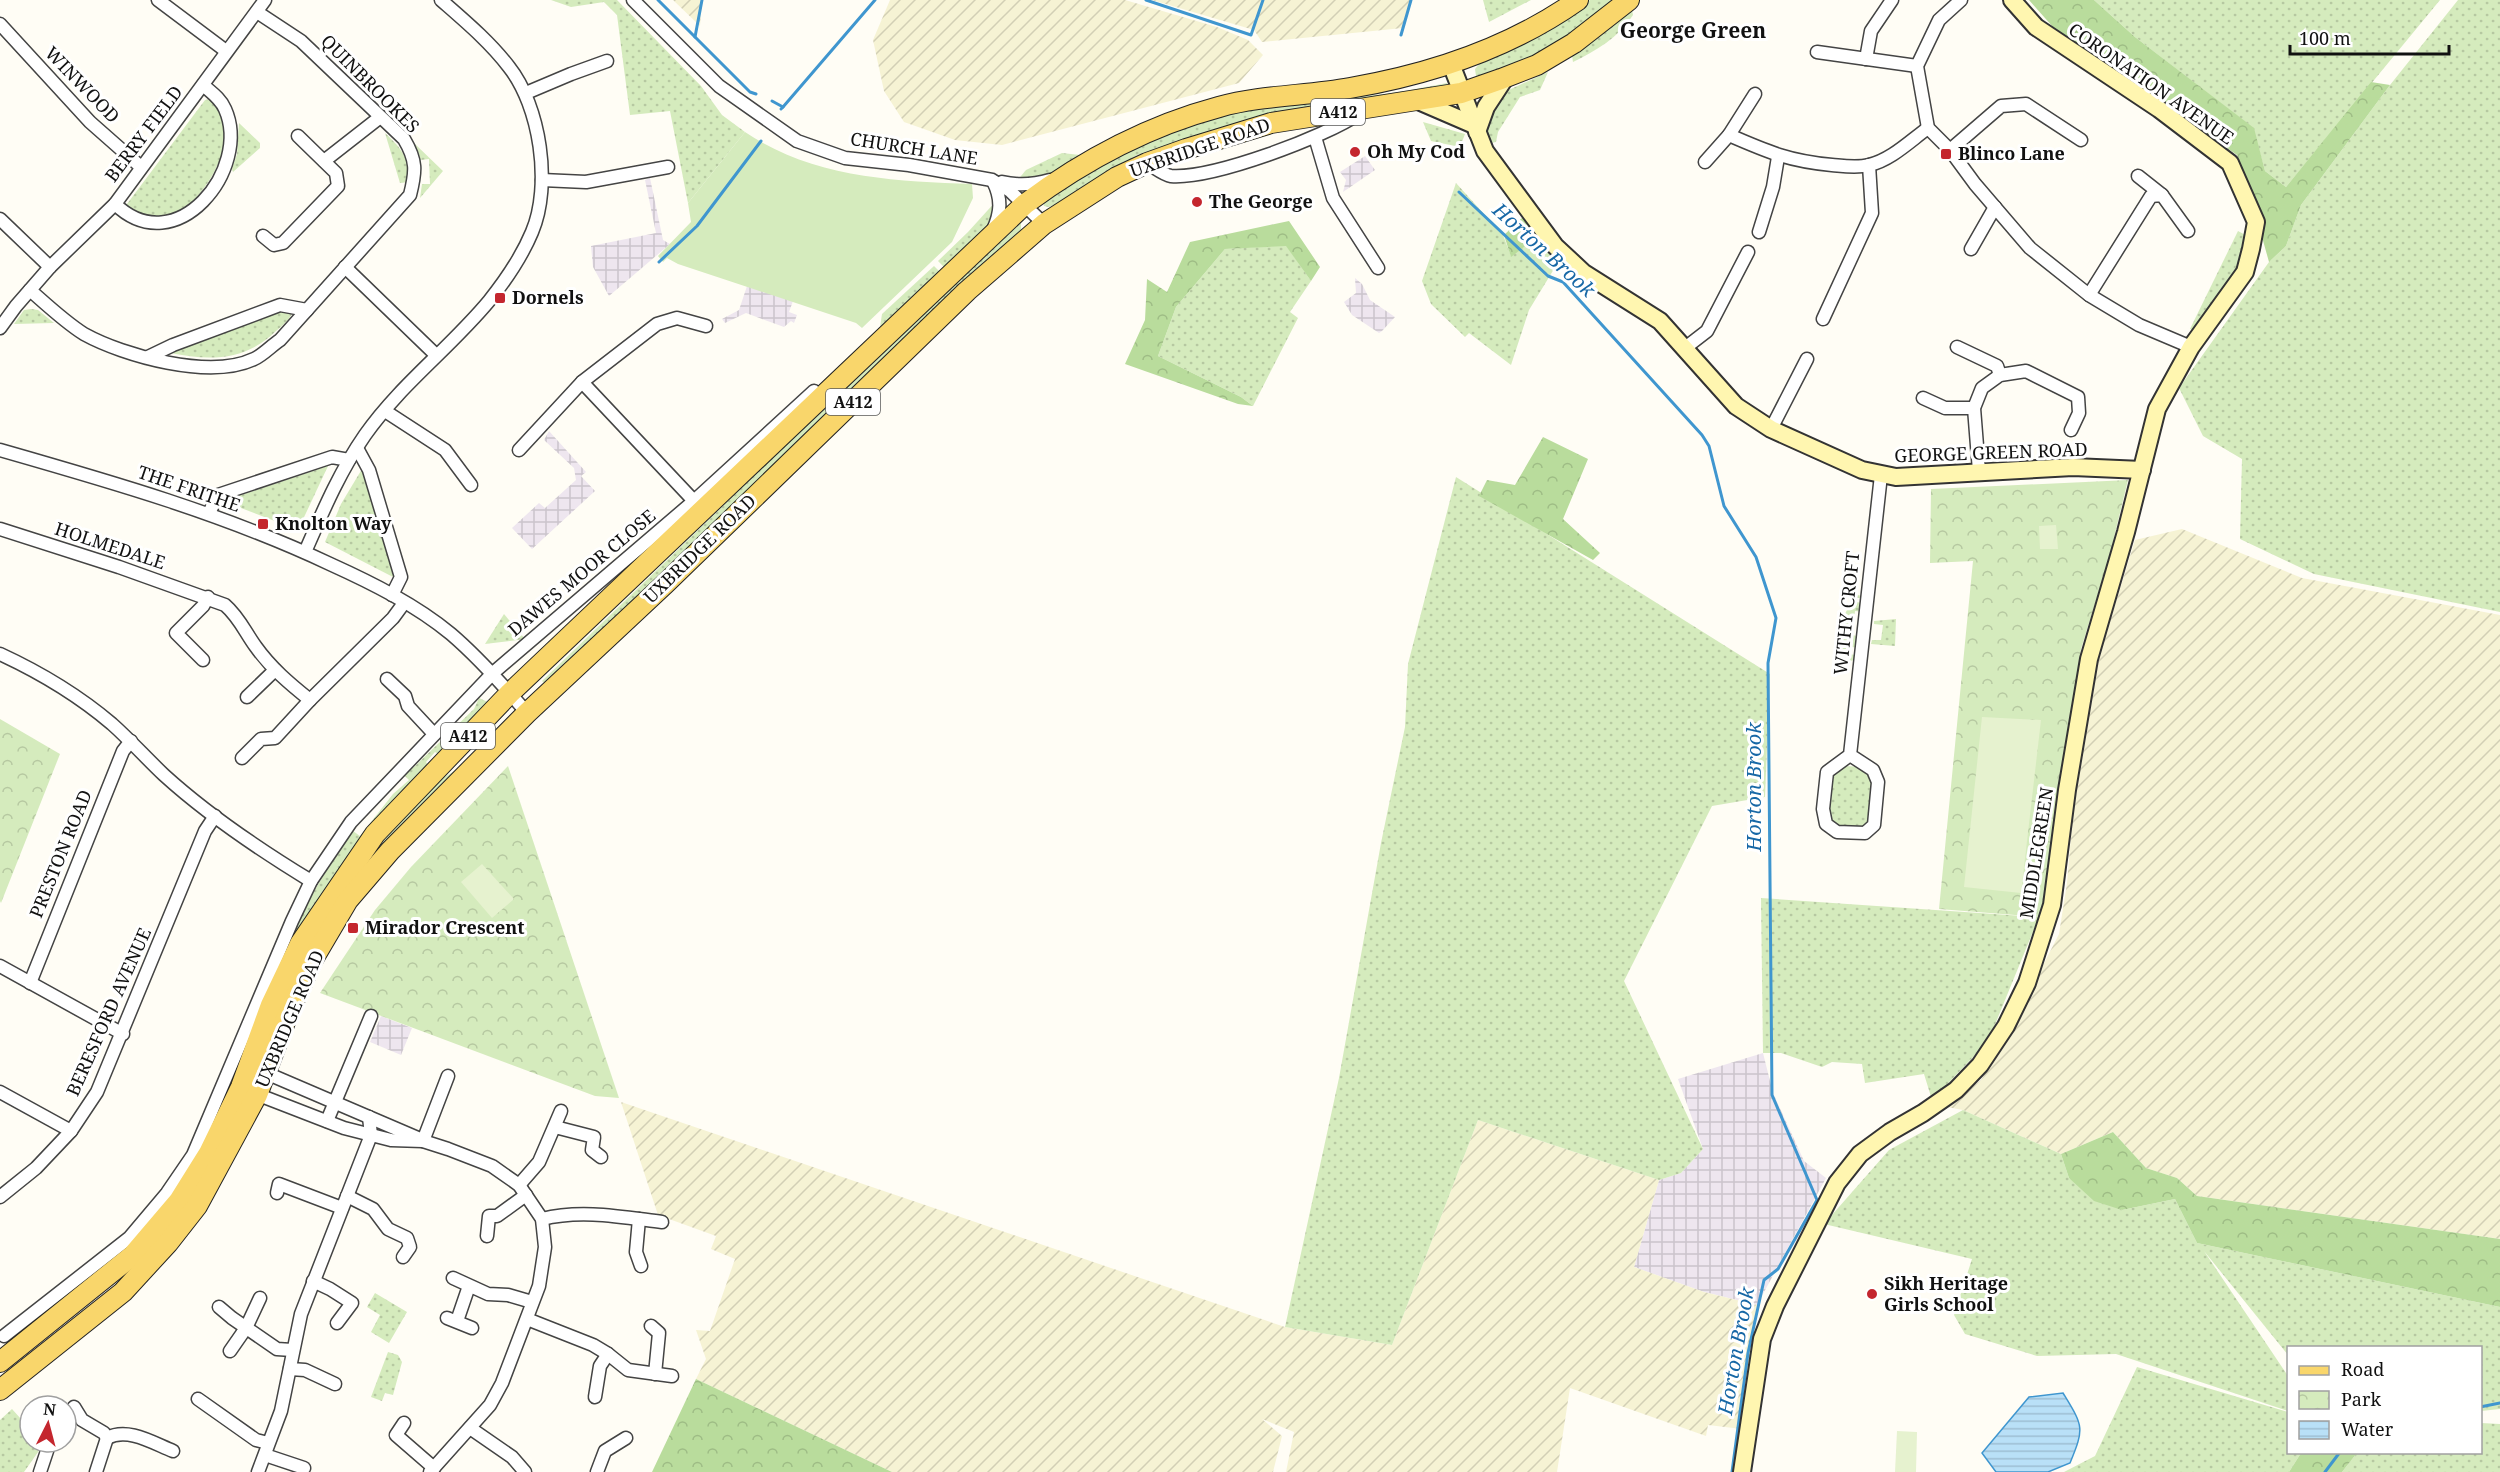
<svg xmlns="http://www.w3.org/2000/svg" width="2500" height="1472" font-family="'Noto Serif',serif">
<style>
.industrial{fill:url(#industrial-grid)}
.farmland{fill:url(#farmland-furrows)}
.grass{fill:url(#grass-dots)}
.forest{fill:url(#forest-crowns)}
.park{fill:url(#park-crowns)}
.garden{fill:#d5ebbd}
.pitch{fill:#e6f2cf}
.water{fill:url(#water-rules);stroke:#3f96cf;stroke-width:1.5}
.lines{fill:none;stroke-linecap:round;stroke-linejoin:round}
.stream{stroke:#3f96cf;stroke-width:3}
.street-casing{stroke:#444;stroke-width:15}
.secondary-casing{stroke:#333;stroke-width:20}
.primary-casing{stroke:#222;stroke-width:22}
.street{stroke:#fff;stroke-width:12}
.secondary{stroke:#fff6b0;stroke-width:16}
.primary{stroke:#f9d66b;stroke-width:20}
.poi-dot{fill:#c4262e;stroke:#fff;stroke-width:2}
.labels{text-anchor:middle;stroke-width:6;stroke-linejoin:round;paint-order:stroke}
.shield{fill:#fff;stroke:#585858;stroke-width:1.5}
.shield-label{font-size:16px;font-weight:bold;fill:#111}
.street-label{font-size:18px;fill:#111;stroke:#fff}
.poi-label{font-size:18px;font-weight:bold;fill:#111;stroke:#fff;text-anchor:start}
.water-label{font-size:20px;font-style:italic;fill:#1768a6;stroke:#fff}
.quarter-label{font-size:21px;font-weight:bold;fill:#111;stroke:#fff}
</style>
<defs>
<pattern id="industrial-grid" width="8" height="8" patternUnits="userSpaceOnUse" patternTransform="scale(1.5)"><rect width="8" height="8" fill="#eee6ef"/><path d="M0 4h8M4 0v8" fill="none" stroke="#cbc4cc"/></pattern>
<pattern id="farmland-furrows" width="10" height="10" patternUnits="userSpaceOnUse" patternTransform="scale(1.5)"><rect width="10" height="10" fill="#f6f3d4"/><path d="M-1 1l2-2M0 10L10 0M9 11l2-2" fill="none" stroke="#d2cfb5"/></pattern>
<pattern id="grass-dots" width="8" height="8" patternUnits="userSpaceOnUse" patternTransform="scale(1.5)"><rect width="8" height="8" fill="#d5ebbd"/><path d="M2 2h.1M6 6h.1" fill="none" stroke="#b6c8a1" stroke-width="1.8" stroke-linecap="round"/></pattern>
<pattern id="forest-crowns" width="20" height="18" patternUnits="userSpaceOnUse" patternTransform="scale(1.5)"><rect width="20" height="18" fill="#b9dc9c"/><path d="M2 6a3 3 0 1 1 6 0M12 15a3 3 0 1 1 6 0" fill="none" stroke="#9ebc85"/></pattern>
<pattern id="park-crowns" width="20" height="18" patternUnits="userSpaceOnUse" patternTransform="scale(1.5)"><rect width="20" height="18" fill="#d5ebbd"/><path d="M2 6a3 3 0 1 1 6 0M12 15a3 3 0 1 1 6 0" fill="none" stroke="#b6c8a1"/></pattern>
<pattern id="water-rules" width="6" height="5" patternUnits="userSpaceOnUse" patternTransform="scale(1.5)"><rect width="6" height="5" fill="#b9e0f7"/><path d="M0 2.5h6" fill="none" stroke="#9ebfd3"/></pattern>
</defs>
<rect width="100%" height="100%" fill="#fffdf5"/>
<g class="industrial">
<polygon points="1365,156 1375,170 1343,192 1346,180 1340,172"/>
<polygon points="650,178 663,240 670,244 609,296 593,267 591,246 656,233 645,180"/>
<polygon points="1355,278 1362,284 1370,300 1395,317 1382,331 1379,333 1352,315 1344,302 1356,293"/>
<polygon points="747,286 793,301 789,312 797,315 794,323 791,321 784,327 746,313 725,323 722,319 739,310"/>
<polygon points="549,431 586,472 581,476 595,491 532,549 512,528 539,503 545,508 576,480 574,468 544,440"/>
<polygon points="381,1016 412,1028 401,1055 370,1042"/>
<polygon points="1763,1053 1773,1093 1804,1161 1826,1178 1757,1305 1704,1292 1634,1267 1659,1180 1681,1173 1703,1149 1678,1079"/>
</g>
<g class="farmland">
<polygon points="673,0 702,0 700,26"/>
<polygon points="890,0 1125,0 1217,27 1248,40 1263,55 1239,83 1002,145 955,140 904,122 884,91 873,40"/>
<polygon points="1152,0 1410,0 1403,28 1262,42 1254,30"/>
<polygon points="2182,529 2302,578 2500,615 2500,1239 2197,1196 2177,1178 2146,1168 2113,1132 2061,1154 1963,1110 1947,1107 1981,1080 1995,1059 2059,934 2067,883 2073,813 2099,657 2135,540"/>
<polygon points="621,1102 1285,1327 1392,1345 1478,1120 1659,1180 1634,1267 1704,1292 1757,1305 1750,1348 1751,1360 1742,1429 1708,1425 1706,1436 1570,1388 1557,1472 1286,1472 1294,1432 1262,1419 1282,1436 1273,1472 892,1472 696,1379 706,1359 696,1330 710,1331 735,1259 711,1249 716,1236 658,1215"/>
</g>
<g class="grass">
<polygon points="551,0 617,0 701,86 722,115 745,132 688,203 670,111 630,115 617,15 604,2 571,7"/>
<polygon points="1483,0 1531,0 1489,22"/>
<polygon points="1590,0 1617,0 1540,55 1480,79 1476,76 1475,69 1481,62 1570,14"/>
<polygon points="2094,0 2440,0 2286,187 2265,171 2253,128 2135,37"/>
<polygon points="2458,0 2500,0 2500,612 2314,574 2240,539 2242,459 2203,436 2179,388 2269,262 2286,246 2301,205 2390,85"/>
<path d="M1627 10H1632L1633 15C1619 37 1596 51 1573 62L1572 56Z"/>
<path d="M1548 72 1540 90 1520 97 1498 132 1496 142 1491 143C1479 128 1493 110 1500 94Z"/>
<path d="M1447 83 1449 88 1195 137 1137 155 1061 202 1049 207 1044 206 1043 202C1110 149 1196 116 1280 102 1308 98 1337 98 1366 96 1393 94 1420 88 1447 83Z"/>
<path d="M214 98C217 104 224 111 225 118 234 148 202 204 173 215 156 221 140 215 124 208L205 100Z"/>
<polygon points="1423,122 1465,134 1460,147 1431,141"/>
<polygon points="239,123 260,143 260,148 233,172 232,169 237,154"/>
<path d="M385 133C403 150 408 157 410 182L400 183Z"/>
<polygon points="415,144 443,171 420,198 422,184 430,184 429,159 421,160"/>
<polygon points="1062,153 1080,155 1047,177 1016,182 1026,170"/>
<polygon points="1456,183 1503,235 1511,256 1540,235 1557,260 1554,269 1529,310 1511,365 1469,333 1465,337 1431,304 1422,281"/>
<polygon points="997,200 995,219 945,268 938,261 968,232"/>
<polygon points="1021,222 1021,236 545,684 542,681 814,418"/>
<polygon points="2238,231 2249,237 2247,255 2201,331 2190,329"/>
<polygon points="1286,245 1311,281 1290,312 1298,318 1253,406 1241,397 1158,356 1176,307 1225,249"/>
<polygon points="934,266 941,273 879,334 882,314"/>
<polygon points="31,309 38,310 54,323 14,324 24,310"/>
<path d="M289 311 292 314C288 321 282 326 276 331 245 361 211 361 170 353L171 348 277 312Z"/>
<polygon points="328,466 298,530 223,501"/>
<polygon points="362,469 394,568 393,577 325,542 341,504"/>
<polygon points="1456,477 1770,674 1765,797 1712,806 1624,981 1703,1149 1681,1173 1659,1180 1478,1120 1392,1345 1285,1327 1339,1078 1381,843 1405,727 1408,664"/>
<path d="M1856 594 1866 598H1857V602L1865 604V612L1855 611 1852 635 1862 637 1861 648 1851 647 1850 654 1859 656V659L1841 663C1831 640 1844 613 1856 594Z"/>
<polygon points="504,614 525,639 485,644"/>
<polygon points="1896,619 1895,646 1871,644 1872,640 1881,640 1883,625 1874,624 1874,621"/>
<path d="M479 698 492 704 440 755 435 752 426 762 428 765C390 816 345 863 313 918 243 1034 224 1169 117 1264 103 1275 86 1285 72 1295L71 1293C107 1263 144 1234 172 1196 229 1120 254 1019 293 932 309 896 331 863 353 831L360 836 393 794 409 780 403 774 414 767 474 709Z"/>
<polygon points="500,733 373,866 367,862 401,819 435,783 456,770"/>
<polygon points="1844,766 1865,767 1875,776 1873,817 1861,829 1835,825 1829,815 1833,778 1834,773"/>
<polygon points="1761,898 2039,917 1994,1027 1976,1054 1932,1100 1924,1074 1865,1083 1862,1064 1832,1062 1822,1067 1781,1053 1763,1053"/>
<polygon points="1963,1110 2061,1154 2069,1178 2122,1210 2175,1199 2197,1243 2500,1307 2500,1409 2481,1411 2480,1348 2288,1348 2288,1355 2204,1251 2288,1376 2288,1411 2116,1354 2037,1356 1965,1334 1954,1315 1972,1259 1824,1224 1889,1150"/>
<polygon points="375,1293 407,1312 389,1343 371,1332 380,1315 367,1307"/>
<polygon points="388,1352 398,1355 402,1362 393,1395 385,1393 382,1401 371,1397"/>
<polygon points="2137,1367 2288,1412 2288,1452 2301,1453 2289,1472 2064,1472 2095,1456"/>
<polygon points="12,1409 30,1429 30,1442 41,1442 43,1445 24,1472 0,1472 0,1420"/>
<polygon points="2481,1423 2500,1424 2500,1472 2342,1472 2357,1453 2480,1452"/>
</g>
<g class="forest">
<polygon points="2029,0 2094,0 2135,37 2254,128 2265,171 2286,187 2371,82 2390,85 2301,205 2286,246 2269,262 2245,176 2237,155 2053,27"/>
<polygon points="1524,216 1540,235 1511,257 1504,235"/>
<polygon points="1289,221 1320,267 1311,281 1286,246 1225,249 1176,307 1158,356 1241,397 1253,406 1238,404 1125,364 1145,320 1147,279 1167,292 1190,242"/>
<polygon points="1543,437 1588,459 1563,519 1600,553 1593,560 1479,496 1487,480 1515,485"/>
<polygon points="2113,1132 2146,1168 2177,1178 2197,1196 2500,1239 2500,1307 2197,1243 2175,1199 2122,1210 2094,1201 2069,1178 2061,1154"/>
<polygon points="696,1379 892,1472 652,1472"/>
<polygon points="2301,1453 2301,1452 2357,1453 2342,1472 2289,1472"/>
</g>
<g class="park">
<polygon points="2128,480 2109,558 2081,649 2048,863 2042,917 1939,909 1973,561 1930,563 1931,489"/>
<polygon points="0,719 60,754 1,903 0,901"/>
<polygon points="508,766 619,1098 595,1096 320,993 375,910 411,867"/>
</g>
<path class="garden" d="M745 132C813 178 893 181 972 184L973 198 952 242 862 328 856 323 678 264 667 258 663 262 658 256 691 222 688 203Z"/>
<g class="pitch">
<polygon points="2056,525 2058,549 2040,549 2039,526"/>
<polygon points="1982,717 2041,720 2021,893 1964,887"/>
<polygon points="482,864 514,899 492,918 461,882"/>
<polygon points="1897,1431 1917,1432 1916,1472 1895,1472"/>
</g>
<path class="water" d="M2063 1393C2083 1426 2085 1427 2070 1463L2048 1472H1996L1982 1453 2029 1397Z"/>
<g class="lines">
<g class="stream">
<polyline points="658,0 750,92 756,94"/>
<polyline points="1146,0 1251,35 1263,0"/>
<polyline points="1401,35 1411,0"/>
<polyline points="695,37 702,0"/>
<polyline points="772,101 783,107 781,109"/>
<polyline points="783,107 875,0"/>
<polyline points="1459,192 1548,276 1563,282 1702,435 1709,446 1724,506 1756,557 1776,618 1768,663 1772,1095 1817,1200 1778,1269 1764,1280 1748,1353 1732,1472"/>
<polyline points="659,262 697,226 761,141"/>
<polyline points="2480,1407 2500,1403"/>
<polyline points="2325,1472 2340,1452"/>
</g>
<g class="street-casing">
<g id="street">
<polyline points="158,0 226,51"/>
<polyline points="633,0 719,86 797,141 845,158 909,165 992,180 1010,191 1044,224"/>
<polyline points="1961,0 1939,20 1917,66 1928,128 1950,150 1975,184 2030,248 2089,295 2139,325 2191,347"/>
<polyline points="0,24 90,122 141,167"/>
<polyline points="1817,52 1917,66"/>
<polyline points="1866,59 1871,31 1892,0"/>
<polyline points="526,93 571,74 607,61"/>
<polyline points="1729,135 1755,94"/>
<polyline points="1315,137 1333,198 1378,268"/>
<polyline points="1950,150 2001,106 2026,104 2081,140"/>
<polyline points="324,161 379,118"/>
<path d="M1705 162 1729 135C1768 152 1789 161 1832 165 1844 166 1857 168 1869 165 1891 160 1910 141 1928 128"/>
<path d="M1147 163C1154 167 1164 175 1171 176 1213 179 1325 137 1360 113"/>
<polyline points="2138,176 2162,195"/>
<polyline points="542,180 586,182 668,167"/>
<path d="M993 181C1002 199 1001 212 993 230"/>
<path d="M1002 182C1019 186 1033 185 1050 180"/>
<path d="M115 204C176 263 252 169 225 109 221 99 211 92 203 85"/>
<polyline points="0,219 50,267"/>
<polyline points="1759,232 1773,187 1778,157"/>
<polyline points="263,236 274,245 283,243 338,186 336,173 298,136"/>
<polyline points="1971,249 1995,207"/>
<polyline points="345,267 436,355"/>
<path d="M30 290C47 305 65 322 84 334 124 356 210 380 254 359 263 355 271 346 280 340L410 195C416 171 417 161 404 139L301 41 257 12"/>
<polyline points="2089,295 2151,196 2162,195 2188,231"/>
<polyline points="1823,319 1872,213 1869,165"/>
<polyline points="0,328 16,306 50,267 115,204 265,0"/>
<polyline points="1957,347 1997,366 2000,375"/>
<polyline points="1685,348 1707,331 1748,252"/>
<polyline points="148,357 173,345 280,305 307,310"/>
<polyline points="582,382 694,501"/>
<polyline points="1923,398 1945,408 1974,408"/>
<polyline points="385,411 445,450 471,485"/>
<polyline points="1771,429 1807,359"/>
<polyline points="357,448 369,470 401,577 392,595"/>
<path d="M0 450C112 482 224 514 330 564 372 583 416 605 451 634 479 658 503 685 527 713"/>
<polyline points="519,450 582,382 657,324 677,318 706,326"/>
<polyline points="1979,471 1974,408 1982,388 2000,375 2026,371 2078,397 2079,413 2071,430"/>
<polyline points="209,513 218,495 332,457 349,460"/>
<path d="M0 529 119 567 225 605C239 617 245 632 256 647 271 668 290 684 310 700"/>
<path d="M305 552C323 511 340 471 365 435 400 385 450 348 489 301 505 281 522 256 532 232 552 185 540 106 509 67 490 42 465 21 441 0"/>
<path d="M0 654C39 672 79 696 112 724 130 740 146 758 164 775 208 815 260 850 311 881"/>
<polyline points="203,660 176,633 203,606 208,597"/>
<polyline points="387,679 405,696 408,706 434,734"/>
<polyline points="247,697 275,670"/>
<polyline points="1850,755 1827,772 1823,809 1826,824 1837,832 1865,833 1874,825 1878,782 1873,770 1850,755 1881,475"/>
<polyline points="242,758 261,739 275,738 310,700 393,618 404,603"/>
<polyline points="0,966 123,1034"/>
<polyline points="30,983 123,751 131,741"/>
<polyline points="259,1070 420,1139"/>
<polyline points="0,1092 71,1131"/>
<polyline points="251,1092 344,1128 391,1140 423,1141 448,1149 492,1166 519,1185 542,1219 545,1247 539,1286 502,1383 490,1405 430,1472"/>
<polyline points="327,1121 371,1016"/>
<polyline points="555,1127 594,1137 592,1150 601,1157"/>
<polyline points="423,1141 448,1076"/>
<polyline points="519,1185 539,1162 561,1111"/>
<polyline points="277,1193 279,1184 342,1208"/>
<polyline points="347,1196 373,1209 388,1229 407,1238 410,1247 403,1257"/>
<polyline points="0,1197 36,1168 71,1131 97,1092 205,831 215,816"/>
<path d="M542 1219C581 1209 622 1217 662 1222"/>
<polyline points="639,1219 636,1252 641,1266"/>
<polyline points="487,1236 489,1216 497,1216 526,1195"/>
<polyline points="453,1278 488,1294 508,1295 532,1302"/>
<polyline points="313,1281 330,1289 352,1303 337,1323"/>
<polyline points="219,1307 232,1318 277,1349 292,1350"/>
<polyline points="447,1318 472,1328"/>
<polyline points="527,1319 593,1345 608,1354 628,1370 672,1376"/>
<polyline points="457,1321 469,1286"/>
<polyline points="651,1326 659,1333 655,1374"/>
<polyline points="4,1336 129,1238 167,1193 193,1155 292,921 311,881 351,822 493,673 694,501 814,391"/>
<polyline points="230,1351 246,1328 260,1298"/>
<polyline points="290,1369 305,1370 335,1384"/>
<polyline points="595,1397 600,1366 608,1354"/>
<polyline points="198,1399 256,1440 268,1443"/>
<polyline points="74,1407 82,1420 104,1433 107,1438"/>
<polyline points="404,1423 396,1435 434,1468"/>
<polyline points="470,1428 512,1457 525,1472"/>
<path d="M107 1438C128 1427 153 1443 173 1451"/>
<polyline points="265,1455 304,1468"/>
<polyline points="40,1472 50,1442"/>
<polyline points="96,1472 107,1438"/>
<polyline points="258,1472 281,1411 301,1314 371,1135 369,1117"/>
<polyline points="597,1472 605,1451 626,1438"/>
</g>
</g>
<g class="secondary-casing">
<g id="secondary">
<polyline points="1451,64 1485,151 1555,246 1584,273 1660,321 1736,406 1771,429 1862,470 1896,477 2073,467 2142,470"/>
<polyline points="1416,100 1474,125"/>
<polyline points="1477,132 1486,107 1505,78"/>
<polyline points="1742,1472 1762,1339 1775,1306 1837,1183 1860,1154 1890,1132 1923,1113 1956,1090 1980,1065 2006,1026 2027,983 2052,905 2067,790 2089,659 2126,532 2157,409 2191,347 2245,272 2251,249 2256,222 2230,163 2159,109 2036,27 2012,0"/>
</g>
</g>
<g class="primary-casing">
<g id="primary">
<path d="M0 1362 133 1255 179 1201 209 1153 241 1087 271 1005 300 944 375 834 510 693 1025 204C1084 160 1148 126 1219 107 1262 95 1307 96 1350 88 1432 74 1510 48 1578 0"/>
<polyline points="0,1390 123,1292 168,1243 197,1206 257,1095 288,1014 312,961 348,900 390,851 527,713 665,584 967,291 1044,224 1117,177 1147,163 1186,149 1271,123 1461,93 1501,79 1537,65 1574,43 1629,0"/>
</g>
</g>
<use href="#street" class="street"/>
<use href="#secondary" class="secondary"/>
<use href="#primary" class="primary"/>
</g>
<g class="poi-dot">
<circle cx="1355" cy="152" r="6"/>
<rect x="1940" y="148" width="12" height="12" rx="3"/>
<circle cx="1197" cy="202" r="6"/>
<rect x="494" y="292" width="12" height="12" rx="3"/>
<rect x="257" y="518" width="12" height="12" rx="3"/>
<rect x="347" y="922" width="12" height="12" rx="3"/>
<circle cx="1872" cy="1294" r="6"/>
</g>
<g class="labels">
<g class="shield">
<rect x="1311" y="99" width="54" height="26" rx="4.5"/>
<rect x="826" y="389" width="54" height="26" rx="4.5"/>
<rect x="441" y="723" width="54" height="26" rx="4.5"/>
</g>
<g class="shield-label">
<text x="1338" y="118">A412</text>
<text x="853" y="408">A412</text>
<text x="468" y="742">A412</text>
</g>
<g class="street-label">
<text transform="translate(370 84) rotate(45)" y="6">QUINBROOKES</text>
<text transform="translate(2151 84) rotate(35)" y="6">CORONATION AVENUE</text>
<text transform="translate(82 85) rotate(46)" y="6">WINWOOD</text>
<text transform="translate(144 134) rotate(-53)" y="6">BERRY FIELD</text>
<text transform="translate(1200 148) rotate(-19)" y="6">UXBRIDGE ROAD</text>
<text transform="translate(914 149) rotate(9)" y="6">CHURCH LANE</text>
<text transform="translate(1991 453) rotate(-2)" y="6">GEORGE GREEN ROAD</text>
<text transform="translate(189 489) rotate(19)" y="6">THE FRITHE</text>
<text transform="translate(110 546) rotate(18)" y="6">HOLMEDALE</text>
<text transform="translate(700 549) rotate(-44)" y="6">UXBRIDGE ROAD</text>
<text transform="translate(582 573) rotate(-40)" y="6">DAWES MOOR CLOSE</text>
<text transform="translate(1847 613) rotate(-84)" y="6">WITHY CROFT</text>
<text transform="translate(2037 853) rotate(-81)" y="6">MIDDLEGREEN</text>
<text transform="translate(61 854) rotate(-68)" y="6">PRESTON ROAD</text>
<text transform="translate(109 1012) rotate(-66)" y="6">BERESFORD AVENUE</text>
<text transform="translate(290 1019) rotate(-67)" y="6">UXBRIDGE ROAD</text>
</g>
<g class="poi-label">
<text x="1367" y="158">Oh My Cod</text>
<text x="1958" y="160">Blinco Lane</text>
<text x="1209" y="208">The George</text>
<text x="512" y="304">Dornels</text>
<text x="275" y="530">Knolton Way</text>
<text x="365" y="934">Mirador Crescent</text>
<text x="1884" y="1290">Sikh Heritage<tspan x="1884" dy="21">Girls School</tspan></text>
</g>
<g class="water-label">
<text transform="translate(1544 250) rotate(42)" y="7">Horton Brook</text>
<text transform="translate(1754 787) rotate(-90)" y="7">Horton Brook</text>
<text transform="translate(1736 1351) rotate(-80)" y="7">Horton Brook</text>
</g>
<g class="quarter-label">
<text x="1693" y="38">George Green</text>
</g>
</g>
<rect x="2287" y="1346" width="195" height="108" fill="#ffffff" stroke="#a0a0a0" stroke-width="1.5"/>
<rect x="2299" y="1366" width="30" height="9" fill="#f9d66b" stroke="#a0a0a0" stroke-width="1.5"/>
<text x="2341" y="1376" font-size="18" fill="#111111">Road</text>
<rect x="2299" y="1391" width="30" height="18" fill="url(#park-crowns)" stroke="#a0a0a0" stroke-width="1.5"/>
<text x="2341" y="1406" font-size="18" fill="#111111">Park</text>
<rect x="2299" y="1421" width="30" height="18" fill="url(#water-rules)" stroke="#a0a0a0" stroke-width="1.5"/>
<text x="2341" y="1436" font-size="18" fill="#111111">Water</text>
<g transform="translate(48 1424) rotate(6)"><circle r="28" fill="#ffffff" stroke="#a0a0a0" stroke-width="1.5"/>
<path d="M0-4.5L10 22L0 15L-10 22Z" fill="#c4262e"/>
<text y="-9" font-size="16" font-weight="bold" text-anchor="middle" fill="#111111">N</text>
</g>
<path d="M2290 45v9h159v-9" fill="none" stroke="#111111" stroke-width="3"/>
<text x="2299" y="45" font-size="18" fill="#111111" stroke="#ffffff" stroke-width="4.5" paint-order="stroke">100 m</text>
</svg>
